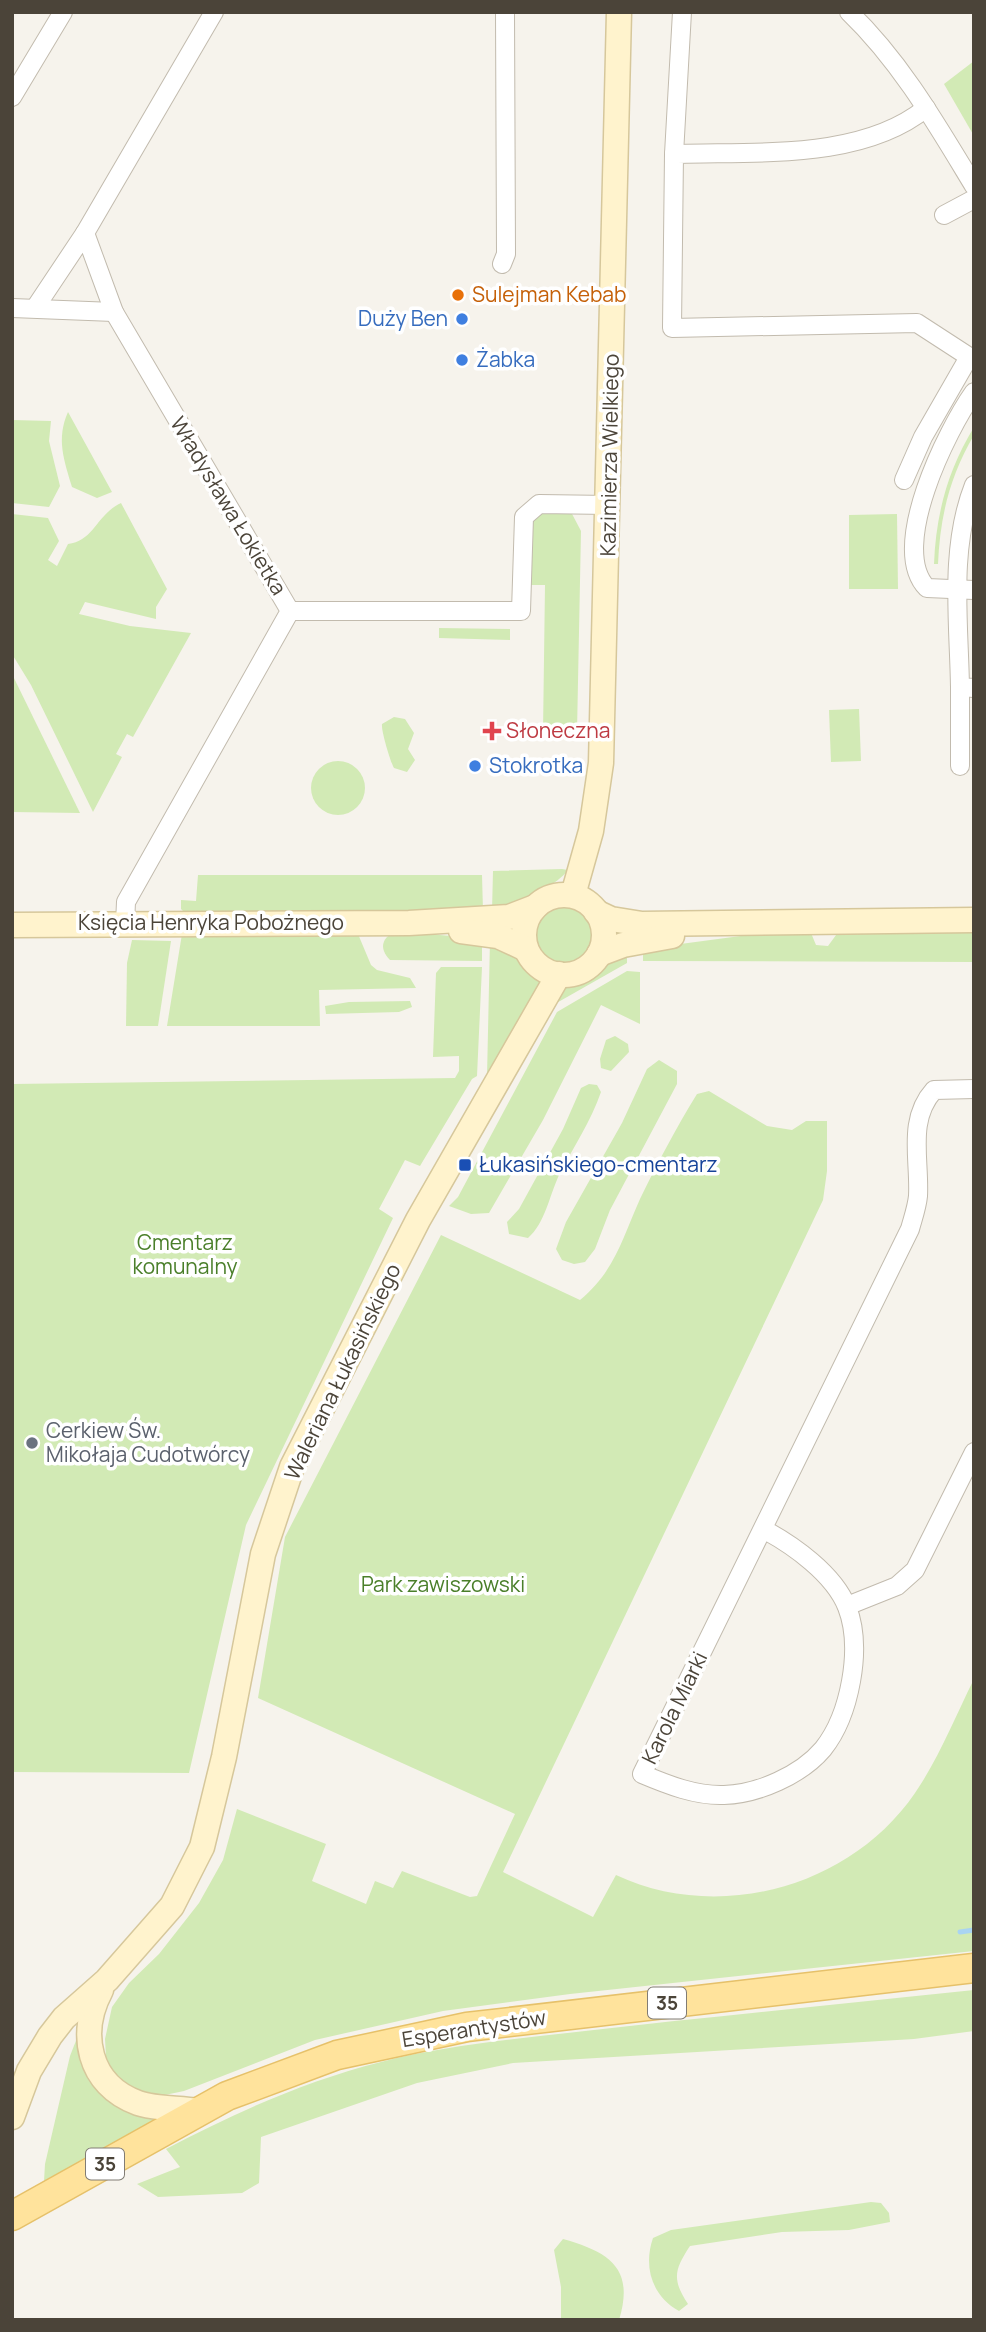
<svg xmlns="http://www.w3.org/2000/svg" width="986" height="2332" font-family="Manrope,sans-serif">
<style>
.green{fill:#d2eab5}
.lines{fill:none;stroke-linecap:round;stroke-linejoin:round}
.stream{stroke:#a9d4f2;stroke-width:5}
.street-casing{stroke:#c2bbae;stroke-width:20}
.secondary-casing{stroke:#d6c79b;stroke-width:27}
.primary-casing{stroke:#e6c16a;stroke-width:31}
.street{stroke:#fff;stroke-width:18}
.secondary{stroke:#fff3cd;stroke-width:24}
.primary{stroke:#ffe39c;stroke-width:28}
.food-dot{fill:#e8710a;stroke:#fff;stroke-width:2.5}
.shop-dot{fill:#3f7fe0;stroke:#fff;stroke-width:2.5}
.health-dot{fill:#e0444e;stroke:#fff;stroke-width:2.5}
.transit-dot{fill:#1a4fb4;stroke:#fff;stroke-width:2.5}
.worship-dot{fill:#6b7280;stroke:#fff;stroke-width:2.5}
.labels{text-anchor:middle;stroke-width:7;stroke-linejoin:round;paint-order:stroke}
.shield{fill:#fff;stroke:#817c74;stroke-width:2}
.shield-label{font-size:19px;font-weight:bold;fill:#4b4439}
.food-label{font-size:21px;fill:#c56008;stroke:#fff;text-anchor:start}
.shop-label{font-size:21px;fill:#366cbe;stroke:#fff;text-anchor:start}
.street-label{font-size:21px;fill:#4b4439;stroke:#fff}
.health-label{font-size:21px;fill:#be3a42;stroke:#fff;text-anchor:start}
.transit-label{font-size:21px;fill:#164399;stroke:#fff;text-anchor:start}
.park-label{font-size:21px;fill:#4a7f2a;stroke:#fff}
.worship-label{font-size:21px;fill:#5b616d;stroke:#fff;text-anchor:start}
</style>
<rect width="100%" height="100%" fill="#f6f3ec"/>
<g class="green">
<polygon points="974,61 974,136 944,84"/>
<path d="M68 412 112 492 97 498 72 487C64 460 56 439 68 412Z"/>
<polygon points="12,420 51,421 49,441 60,486 49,507 12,503"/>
<path d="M974 427V435C950 476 940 516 938 564H934C936 513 948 470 974 427Z"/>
<path d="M121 503 167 589 156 607V619L85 602 79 614 130 626 191 633 133 737 127 734 116 754 122 757 93 812 31 685 12 654V514L48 518 59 541 48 560 57 566 68 544C94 541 96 515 121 503Z"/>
<polygon points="548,511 571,512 581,531 577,732 543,732 545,585 530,585 531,523 538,515"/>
<polygon points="897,514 898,589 849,589 849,515"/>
<polygon points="439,628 510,629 510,640 439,638"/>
<polygon points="12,674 80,813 12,812"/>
<polygon points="859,709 861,761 831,762 829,710"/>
<path d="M394 717 405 719 414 733 408 749 415 760 407 772 394 768C391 763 381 731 382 724Z"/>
<circle cx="338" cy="788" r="27"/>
<path d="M562 869 568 870C554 889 514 903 492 911L493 871Z"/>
<polygon points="198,875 482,875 483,911 185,913 181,909 181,900 196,901"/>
<circle cx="564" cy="935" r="30"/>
<polygon points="974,930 974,962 643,961 643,949 763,933 811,933 816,945 828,946 839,931"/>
<path d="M398 931 482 939V961L390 960C378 948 382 936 398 931Z"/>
<polygon points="182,934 358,934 371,965 377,970 410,978 416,988 319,990 320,1026 167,1026"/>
<polygon points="132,940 171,941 158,1026 126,1026 127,963"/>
<polygon points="490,940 514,951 524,968 543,983 487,1077"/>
<polygon points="627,952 627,963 553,1005 566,986 590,978 611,958"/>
<polygon points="441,967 482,967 477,1076 472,1079 420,1166 405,1160 379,1209 393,1218 246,1525 189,1773 12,1772 12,1084 455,1078 459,1071 459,1056 433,1057 436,973"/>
<polygon points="627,971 640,972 640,1024 601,1005 543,1120 489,1213 471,1214 449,1206 458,1197 557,1012"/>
<polygon points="410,1001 412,1007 399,1012 326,1014 325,1006 349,1002"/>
<polygon points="615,1036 628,1044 629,1052 611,1071 601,1068 600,1059 606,1040"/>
<polygon points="659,1060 677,1071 677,1084 610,1210 595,1249 585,1262 574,1264 562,1260 556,1249 566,1222 622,1123 647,1069"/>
<path d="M589 1084 597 1085 601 1092C591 1121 573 1148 559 1175 549 1197 545 1223 528 1238L509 1234 507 1222 519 1209 563 1129 581 1088Z"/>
<path d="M709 1091 767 1126 792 1130 806 1121H827V1171L823 1200 503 1872 593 1917 616 1875C718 1923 850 1888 915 1793 939 1758 955 1717 974 1679V1951L570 1994 443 2011 315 2040 184 2091 160 2096 144 2093 125 2084 114 2075 106 2057 105 2039 112 2007 129 1983 159 1954 199 1903 223 1860 237 1809 326 1844 312 1881 366 1904 375 1881 393 1888 402 1871 470 1897 477 1896 515 1814 258 1698 285 1537 441 1235 580 1300C615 1271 622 1239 640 1199 657 1164 676 1128 697 1094Z"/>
<path d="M974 1990V2031L914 2039 513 2063 417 2083 261 2137 259 2183 242 2193 158 2197 137 2184 180 2167 166 2149C235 2113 305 2081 381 2062 447 2045 517 2039 585 2031 714 2016 844 2004 974 1990Z"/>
<polygon points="79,2033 81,2053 163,2116 44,2181 45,2164 70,2056"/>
<path d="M871 2202 881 2203 889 2213 890 2222 849 2230 782 2232 690 2246C674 2270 672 2280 688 2304L679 2311C652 2296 643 2267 653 2238L671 2230Z"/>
<path d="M563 2239C609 2252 635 2268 619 2320H561V2287L554 2250Z"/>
</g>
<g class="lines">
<polyline class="stream" points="960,1932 974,1930"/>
<g class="street-casing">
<g id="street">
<path d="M849 12C901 62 937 125 974 186"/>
<polyline points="12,97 63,12"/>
<path d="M926 108C861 161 754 151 674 154L672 328 917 323 974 360"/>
<polyline points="674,154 682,12"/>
<polyline points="944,215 974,199"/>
<polyline points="85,233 214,12"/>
<polyline points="502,264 506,254 505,12"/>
<polyline points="12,308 114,312"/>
<polyline points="35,308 85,233 114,312 290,611 126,902 125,924"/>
<path d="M974 392C947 430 888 548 927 588L974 590"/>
<polyline points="904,480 923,437 969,357"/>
<path d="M974 485C949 548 959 622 960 687L974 688"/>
<polyline points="290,611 521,611 524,517 539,504 609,505"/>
<polyline points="960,687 960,766"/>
<path d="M763 1529C793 1545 834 1574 847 1607 863 1648 850 1715 823 1749 801 1775 758 1794 724 1795 696 1796 668 1785 642 1774L910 1229C913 1218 917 1207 918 1196 920 1159 907 1120 934 1090L974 1089"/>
<polyline points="847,1606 897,1586 915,1570 974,1452"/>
</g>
</g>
<g class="secondary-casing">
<g id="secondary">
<polyline points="573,895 591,831 601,763 619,12"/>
<circle cx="564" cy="935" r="40"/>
<polyline points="596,912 611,919 642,924 974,920"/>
<polyline points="12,925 409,923 509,917 535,907"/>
<polyline points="461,931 498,936 526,949"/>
<polyline points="599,954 623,945 672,936"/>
<path d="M101 1990C78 2033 88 2085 138 2103 155 2109 179 2108 198 2111"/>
<polyline points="12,2117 29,2071 50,2036 64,2018 107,1980 172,1906 202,1847 224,1757 263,1554 292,1467 418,1220 559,974"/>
</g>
</g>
<g class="primary-casing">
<polyline id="primary" points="12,2216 227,2096 337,2055 467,2027 974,1968"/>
</g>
<use href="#street" class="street"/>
<use href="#secondary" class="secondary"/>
<use href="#primary" class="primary"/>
</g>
<circle class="food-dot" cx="458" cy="295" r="7"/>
<g class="shop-dot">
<circle cx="462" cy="319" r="7"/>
<circle cx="462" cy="360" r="7"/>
<circle cx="475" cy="766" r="7"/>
</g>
<path class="health-dot" d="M488.5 720.5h7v7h7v7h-7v7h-7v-7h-7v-7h7z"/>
<rect class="transit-dot" x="458" y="1158" width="14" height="14" rx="3.5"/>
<circle class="worship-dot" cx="32" cy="1443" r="7"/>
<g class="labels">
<g class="shield">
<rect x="648" y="1987.5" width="38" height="31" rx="5"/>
<rect x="86" y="2148.5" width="38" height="31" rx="5"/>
</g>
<g class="shield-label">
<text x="667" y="2010">35</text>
<text x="105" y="2171">35</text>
</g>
<g class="food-label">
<text x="472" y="302">Sulejman Kebab</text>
</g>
<g class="shop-label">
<text x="448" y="326" text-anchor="end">Duży Ben</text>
<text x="476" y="367">Żabka</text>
<text x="489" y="773">Stokrotka</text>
</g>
<g class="street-label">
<text transform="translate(610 455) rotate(-89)" y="7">Kazimierza Wielkiego</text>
<text transform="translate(228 506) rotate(59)" y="7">Władysława Łokietka</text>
<text x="211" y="930">Księcia Henryka Pobożnego</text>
<text transform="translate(343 1372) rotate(-64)" y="7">Waleriana Łukasińskiego</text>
<text transform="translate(675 1708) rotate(-64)" y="7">Karola Miarki</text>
<text transform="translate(474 2029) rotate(-9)" y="7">Esperantystów</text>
</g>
<g class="health-label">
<text x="506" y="738">Słoneczna</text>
</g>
<g class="transit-label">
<text x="479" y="1172">Łukasińskiego-cmentarz</text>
</g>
<g class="park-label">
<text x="185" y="1250">Cmentarz<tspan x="185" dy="24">komunalny</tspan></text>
<text x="443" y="1592">Park zawiszowski</text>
</g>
<g class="worship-label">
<text x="46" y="1438">Cerkiew Św.<tspan x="46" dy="24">Mikołaja Cudotwórcy</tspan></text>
</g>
</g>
<rect width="986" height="2332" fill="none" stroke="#4b4439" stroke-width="28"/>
</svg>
